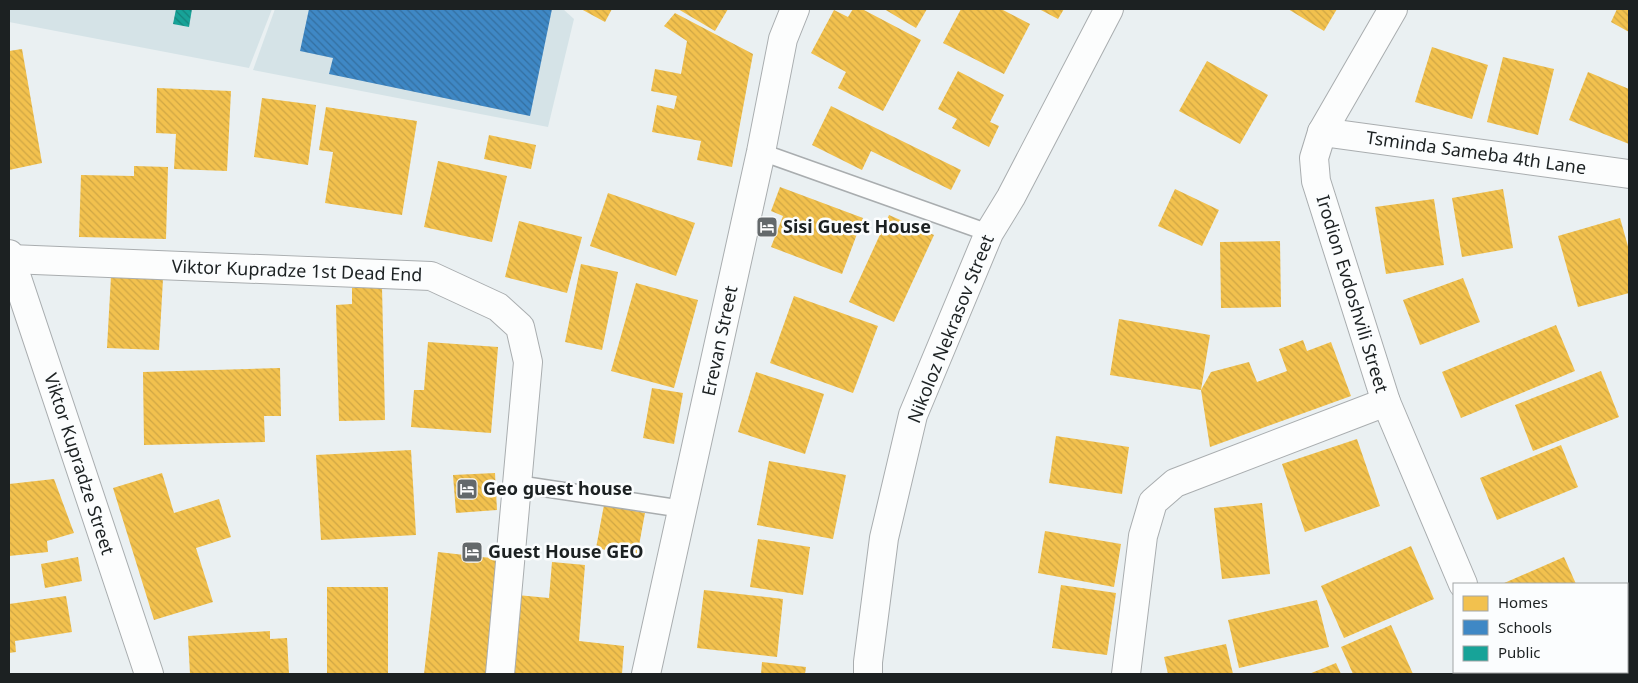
<svg xmlns="http://www.w3.org/2000/svg" width="1638" height="683" font-family="'Noto Sans',sans-serif">
<style>
.built{fill:#d5e3e7}
.homes{fill:url(#homes-back-hatch)}
.schools{fill:url(#schools-back-hatch)}
.public{fill:url(#public-back-hatch)}
.lines{fill:none;stroke-linecap:round;stroke-linejoin:round}
.service-casing{stroke:#a9adaf;stroke-width:19}
.minor-casing{stroke:#a9adaf;stroke-width:30}
.tertiary-casing{stroke:#a9adaf;stroke-width:30}
.service{stroke:#fcfdfd;stroke-width:16}
.minor{stroke:#fcfdfd;stroke-width:28}
.tertiary{stroke:#fcfdfd;stroke-width:28}
.labels{text-anchor:middle;stroke-width:5;stroke-linejoin:round;paint-order:stroke}
.street-label{font-size:18px;fill:#1c2122;stroke:#fbfdfe}
.poi-label{font-size:18px;font-weight:bold;fill:#1c2122;stroke:#fbfdfe;text-anchor:start}
</style>
<defs>
<pattern id="homes-back-hatch" width="6" height="6" patternUnits="userSpaceOnUse" patternTransform="scale(1.25)"><rect width="6" height="6" fill="#f2c14e"/><path d="M-1 5l2 2M0 0l6 6M5-1l2 2" fill="none" stroke="#cfa644"/></pattern>
<pattern id="schools-back-hatch" width="6" height="6" patternUnits="userSpaceOnUse" patternTransform="scale(1.25)"><rect width="6" height="6" fill="#3f88c5"/><path d="M-1 5l2 2M0 0l6 6M5-1l2 2" fill="none" stroke="#346fa0"/></pattern>
<pattern id="public-back-hatch" width="6" height="6" patternUnits="userSpaceOnUse" patternTransform="scale(1.25)"><rect width="6" height="6" fill="#17a398"/><path d="M-1 5l2 2M0 0l6 6M5-1l2 2" fill="none" stroke="#14847c"/></pattern>
</defs>
<rect width="100%" height="100%" fill="#eaf0f2"/>
<g class="built">
<polygon points="9,9 272,9 249,68 9,22"/>
<polygon points="275,9 563,9 574,19 548,127 253,70"/>
</g>
<g class="homes">
<polygon points="581,9 612,9 605,22"/>
<polygon points="678,9 728,9 715,31"/>
<polygon points="853,9 862,9 921,40 883,111 838,88 846,72 811,53 834,10 848,17"/>
<polygon points="884,9 927,9 916,28"/>
<polygon points="961,9 1001,9 1030,24 1004,74 943,43"/>
<polygon points="1039,9 1064,9 1058,19"/>
<polygon points="1288,9 1337,9 1324,31"/>
<polygon points="1617,9 1629,9 1629,32 1611,22"/>
<polygon points="675,13 753,54 732,167 697,160 701,141 652,132 657,105 674,109 677,96 651,91 655,69 681,74 687,41 664,26"/>
<polygon points="1432,47 1488,65 1472,119 1415,102"/>
<polygon points="22,49 42,163 9,170 9,51"/>
<polygon points="1503,57 1554,69 1538,135 1487,122"/>
<polygon points="1207,61 1268,95 1240,144 1179,111"/>
<polygon points="958,71 1004,95 990,122 999,126 989,147 952,128 957,119 938,109"/>
<polygon points="1588,72 1629,89 1629,144 1569,120"/>
<polygon points="157,88 231,91 227,171 174,169 176,134 156,133"/>
<polygon points="262,98 316,105 308,165 254,157"/>
<polygon points="831,106 961,170 951,190 871,151 862,170 812,145"/>
<polygon points="326,107 417,121 402,215 325,203 333,152 319,150"/>
<polygon points="489,135 536,145 531,169 484,159"/>
<polygon points="438,161 507,176 492,242 424,227"/>
<polygon points="134,166 168,167 166,239 79,237 81,175 134,176"/>
<polygon points="780,187 863,218 842,274 771,247 783,216 771,211"/>
<polygon points="1175,189 1219,210 1202,246 1158,226"/>
<polygon points="1503,189 1513,248 1462,257 1452,198"/>
<polygon points="608,193 695,223 676,276 590,246"/>
<polygon points="1434,199 1444,265 1386,274 1375,207"/>
<polygon points="889,215 934,235 894,322 849,302"/>
<polygon points="1620,218 1629,250 1629,293 1578,307 1558,236"/>
<polygon points="519,221 582,237 567,293 505,277"/>
<polygon points="1280,241 1281,307 1221,308 1220,242"/>
<polygon points="581,264 618,272 602,350 565,342"/>
<polygon points="111,276 163,279 159,350 107,348"/>
<polygon points="1463,278 1480,322 1420,345 1403,300"/>
<polygon points="636,283 698,300 674,388 611,371"/>
<polygon points="382,287 385,420 339,421 336,305 352,304 352,288"/>
<polygon points="794,296 878,326 853,393 770,363"/>
<polygon points="1119,319 1210,335 1201,390 1110,375"/>
<polygon points="1556,325 1575,371 1461,418 1442,372"/>
<polygon points="1303,340 1307,351 1331,342 1351,396 1210,447 1201,390 1211,372 1249,362 1257,382 1287,371 1279,349"/>
<polygon points="428,342 498,347 491,433 411,427 414,390 424,390"/>
<polygon points="280,368 281,416 264,416 265,442 144,445 143,372"/>
<polygon points="1601,371 1619,417 1533,451 1515,405"/>
<polygon points="756,372 824,394 805,454 738,432"/>
<polygon points="652,388 683,393 674,444 643,438"/>
<polygon points="1056,436 1129,447 1122,494 1049,483"/>
<polygon points="1357,439 1380,506 1305,532 1282,464"/>
<polygon points="1561,445 1578,487 1497,520 1480,478"/>
<polygon points="411,450 416,535 321,540 316,455"/>
<polygon points="769,461 846,475 833,539 757,525"/>
<polygon points="162,473 174,513 219,499 231,537 196,548 213,602 154,620 113,488"/>
<polygon points="495,473 497,510 456,513 453,475"/>
<polygon points="54,479 74,533 47,541 48,552 9,556 9,484"/>
<polygon points="1262,503 1270,574 1222,579 1214,508"/>
<polygon points="604,505 645,513 637,556 596,548"/>
<polygon points="1045,531 1121,544 1114,587 1038,573"/>
<polygon points="758,539 810,547 803,595 750,587"/>
<polygon points="1411,546 1434,599 1344,638 1321,586"/>
<polygon points="438,552 500,559 486,674 424,674"/>
<polygon points="78,557 82,581 45,588 41,564"/>
<polygon points="1564,557 1576,584 1502,584"/>
<polygon points="552,562 585,565 579,641 624,646 622,674 510,674 517,595 549,598"/>
<polygon points="1061,585 1116,593 1107,655 1052,648"/>
<rect x="327" y="587" width="61" height="87"/>
<polygon points="704,590 783,599 777,657 697,648"/>
<polygon points="66,596 72,632 15,641 16,652 9,653 9,604"/>
<polygon points="1317,600 1329,647 1239,668 1228,620"/>
<polygon points="1391,625 1413,674 1353,674 1341,647"/>
<polygon points="270,631 270,639 287,638 289,674 190,674 188,636"/>
<polygon points="1226,644 1233,674 1168,674 1164,657"/>
<polygon points="1629,647 1629,674 1570,674 1575,672 1627,672 1627,649"/>
<polygon points="762,662 806,667 805,674 761,674"/>
<polygon points="1336,663 1341,674 1309,674"/>
</g>
<polygon class="schools" points="309,9 552,9 530,116 329,74 333,58 300,51"/>
<polygon class="public" points="176,9 192,9 189,27 173,24"/>
<g class="lines">
<g class="service-casing">
<g id="service">
<polyline points="761,152 989,233"/>
<polyline points="517,484 683,509"/>
</g>
</g>
<g class="minor-casing">
<g id="minor">
<polyline points="1393,9 1322,132 1314,158 1316,181 1386,402 1463,584"/>
<polyline points="1322,132 1629,174"/>
<polyline points="10,259 431,276 498,307 520,327 528,362 500,674"/>
<polyline points="1500,672 1501,674"/>
<polyline points="646,674 761,152 783,39 795,9"/>
<polyline points="868,674 868,662 884,538 913,415 989,233 1011,197 1109,9"/>
<polyline points="1126,674 1143,536 1153,502 1175,483 1386,402"/>
</g>
</g>
<g class="tertiary-casing">
<polyline id="tertiary" points="9,254 149,674"/>
</g>
<use href="#service" class="service"/>
<use href="#minor" class="minor"/>
<use href="#tertiary" class="tertiary"/>
</g>
<defs>
<g id="hotel-square" transform="scale(1.125)"><rect x="-9" y="-9" width="18" height="18" rx="4" fill="#64696b" stroke="#fbfdfe"/><path d="M-6-4.5h1.5V1H6V5H4.5V3h-9V5H-6ZM-4 0a1.8 1.8 0 1 1 3.6 0ZM.5 0V-2.5h3Q6-2.5 6 0Z" fill="#fff"/></g>
</defs>
<g fill-rule="evenodd">
<use href="#hotel-square" x="767" y="227"/>
<use href="#hotel-square" x="467" y="489"/>
<use href="#hotel-square" x="472" y="552"/>
</g>
<g class="labels">
<g class="street-label">
<text transform="translate(1476 153) rotate(8)" y="6">Tsminda Sameba 4th Lane</text>
<text transform="translate(297 271) rotate(2)" y="6">Viktor Kupradze 1st Dead End</text>
<text transform="translate(1352 294) rotate(73)" y="6">Irodion Evdoshvili Street</text>
<text transform="translate(951 329) rotate(-68)" y="6">Nikoloz Nekrasov Street</text>
<text transform="translate(720 341) rotate(-78)" y="6">Erevan Street</text>
<text transform="translate(79 464) rotate(72)" y="6">Viktor Kupradze Street</text>
</g>
<g class="poi-label">
<text x="783" y="233">Sisi Guest House</text>
<text x="483" y="495">Geo guest house</text>
<text x="488" y="558">Guest House GEO</text>
</g>
</g>
<rect width="1638" height="683" fill="none" stroke="#1c2122" stroke-width="20"/>
<rect x="1453" y="583" width="175" height="90" fill="#fbfdfe" stroke="#a2a5a6"/>
<rect x="1463" y="596" width="25" height="15" fill="#f2c14e" stroke="#a2a5a6"/>
<text x="1498" y="608" font-size="15" fill="#1c2122">Homes</text>
<rect x="1463" y="620" width="25" height="15" fill="#3f88c5" stroke="#a2a5a6"/>
<text x="1498" y="633" font-size="15" fill="#1c2122">Schools</text>
<rect x="1463" y="646" width="25" height="15" fill="#17a398" stroke="#a2a5a6"/>
<text x="1498" y="658" font-size="15" fill="#1c2122">Public</text>
</svg>
